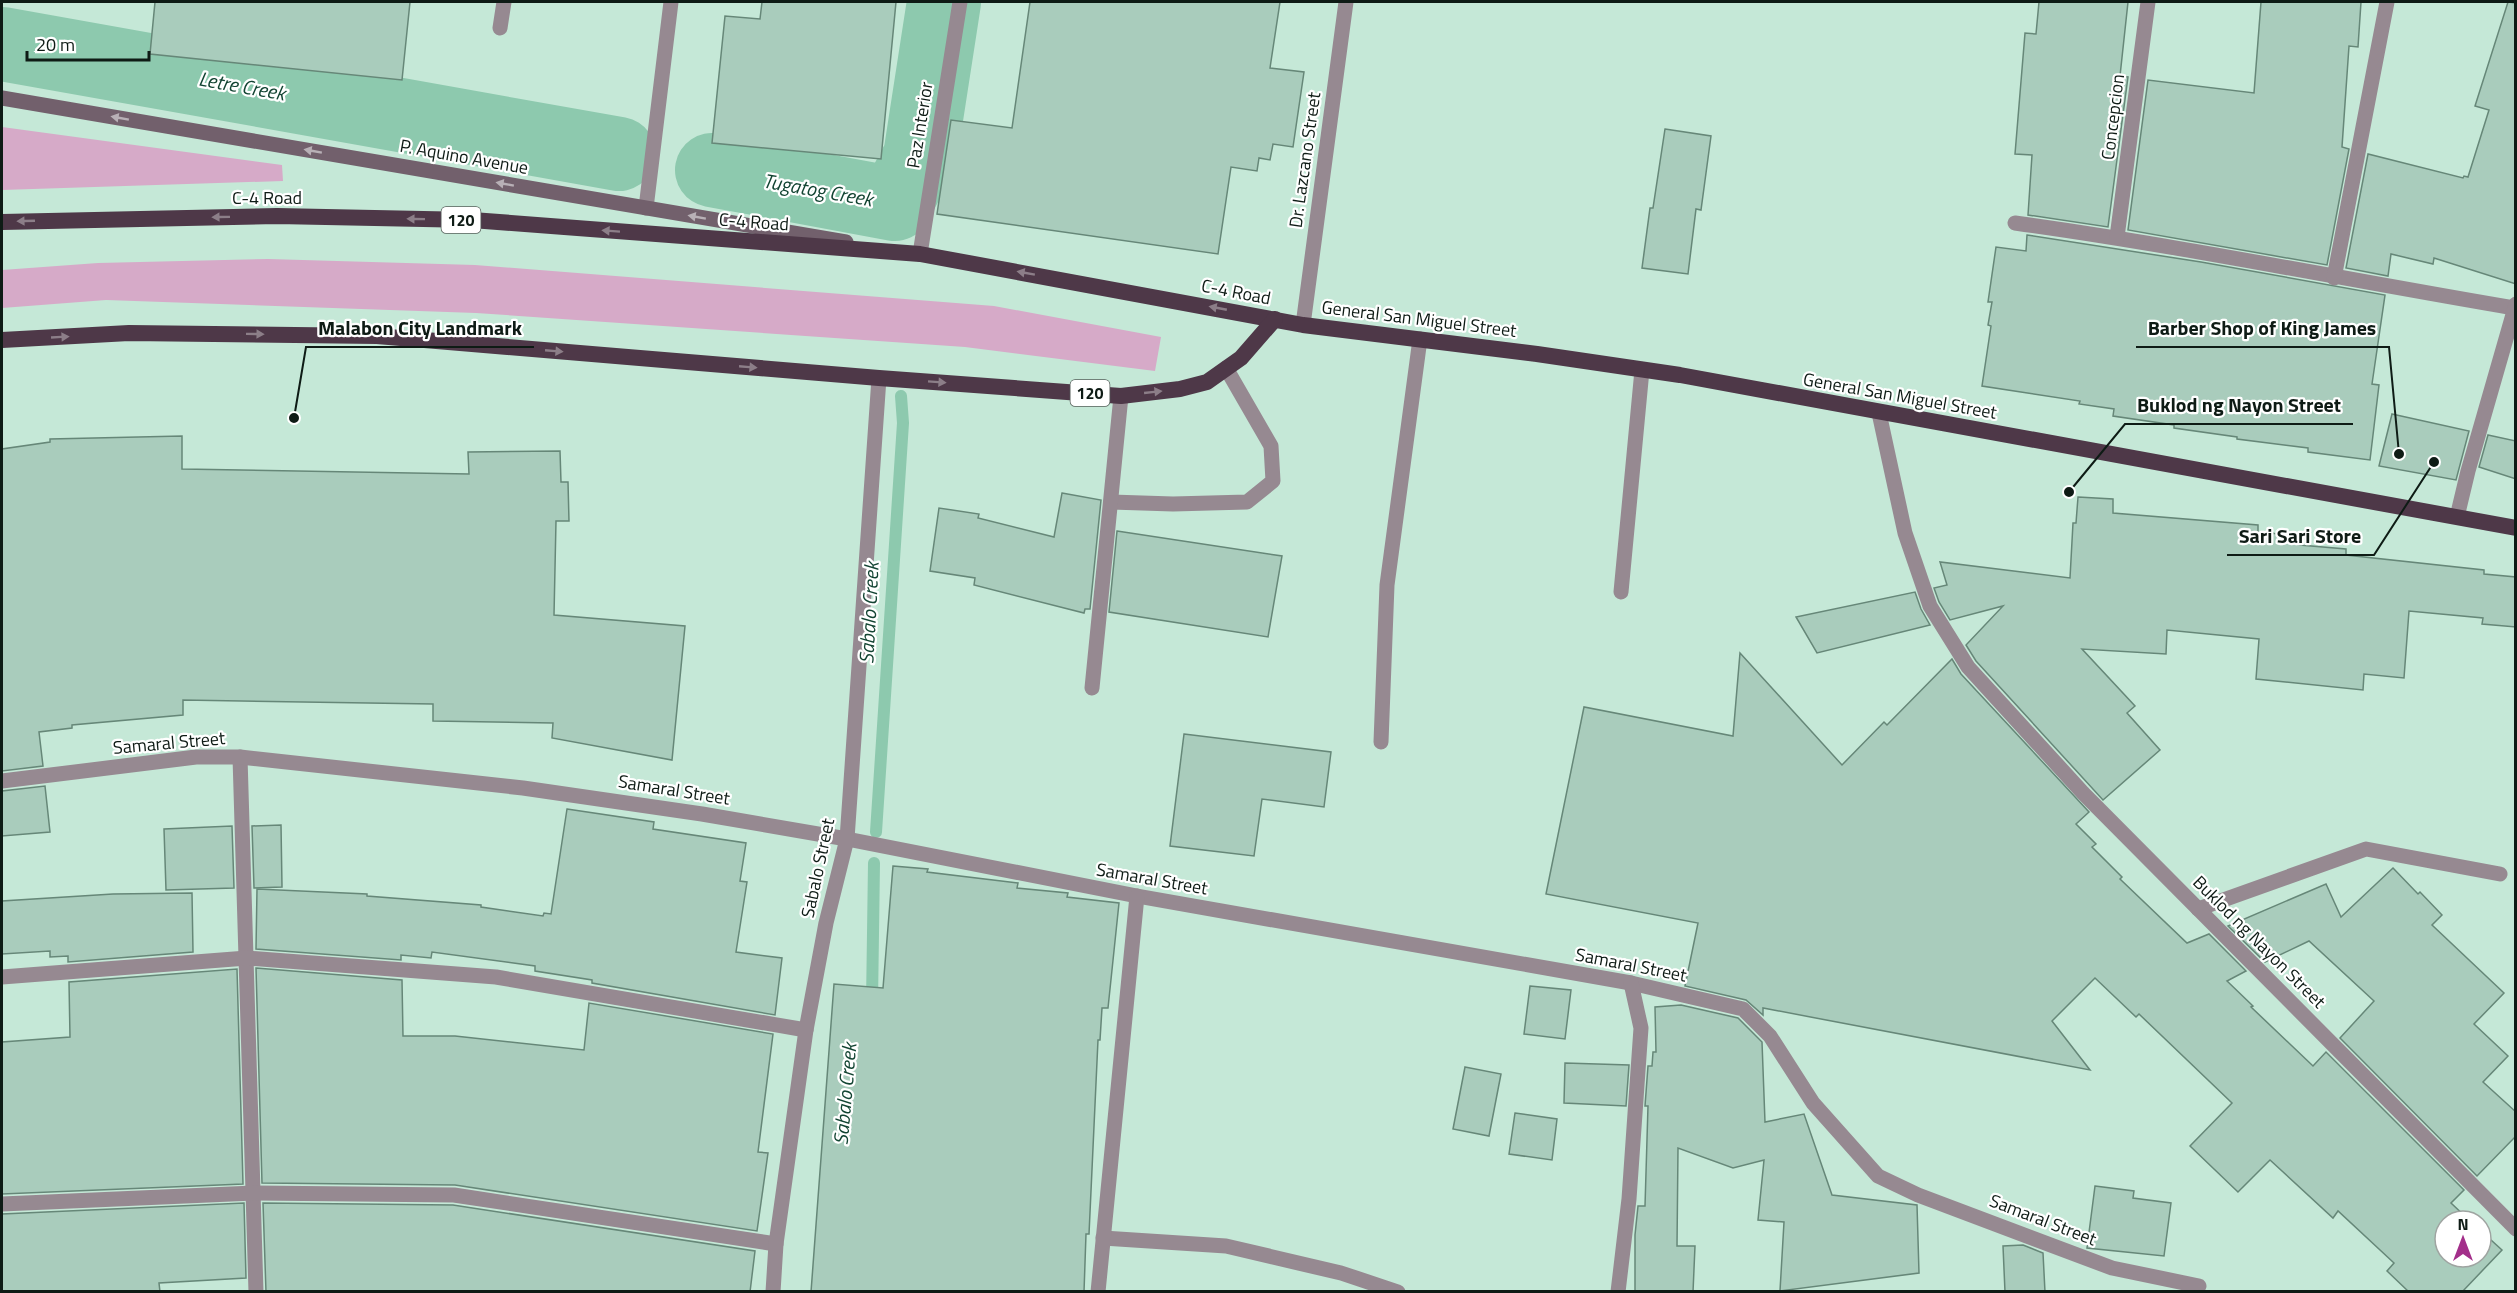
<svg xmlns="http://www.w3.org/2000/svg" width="2517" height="1293" font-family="'Titillium Web',sans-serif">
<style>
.green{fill:#d6aac8}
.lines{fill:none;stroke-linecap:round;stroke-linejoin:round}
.stream{stroke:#8dc9ae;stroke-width:12}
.river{stroke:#8dc9ae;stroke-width:74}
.building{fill:#a9ccbc;stroke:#668778;stroke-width:1.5}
.service{stroke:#968991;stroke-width:15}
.minor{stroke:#968991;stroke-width:15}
.tertiary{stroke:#968991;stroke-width:15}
.secondary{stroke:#72606c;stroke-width:15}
.trunk{stroke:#4e3848;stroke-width:16}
.oneway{fill:#b8b0b6}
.oneway2{fill:#8c7e88}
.labels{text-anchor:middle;stroke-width:4.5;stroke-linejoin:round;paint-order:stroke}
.shield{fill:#fff;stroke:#565f5b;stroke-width:1.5}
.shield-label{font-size:16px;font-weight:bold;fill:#0e1b15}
.street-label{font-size:18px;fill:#0e1b15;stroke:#fff}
.water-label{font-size:20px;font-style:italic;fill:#124432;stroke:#fff}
.leader{fill:none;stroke:#0e1b15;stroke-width:2}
.callout-dot{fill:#0e1b15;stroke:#fff;stroke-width:2}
.callout-label{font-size:20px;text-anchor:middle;font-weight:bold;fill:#0e1b15;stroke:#fff;stroke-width:4.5;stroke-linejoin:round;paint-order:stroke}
</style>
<rect width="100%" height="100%" fill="#c5e8d7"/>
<g class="green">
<polygon points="2,127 282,165 283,181 2,190"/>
<polygon points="268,259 475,265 994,306 1161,337 1155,371 965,347 476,313 106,300 2,308 2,270 98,263"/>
</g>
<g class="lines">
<g class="stream">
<polyline points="895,204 895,229"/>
<polyline points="876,832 903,423 901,396"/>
<polyline points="872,1003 874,863"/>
</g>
<g class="river">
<polyline points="2,44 619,154"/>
<polyline points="712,170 895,204 920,157 944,2"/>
</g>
</g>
<g class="building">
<polygon points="155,2 410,2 402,80 150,54"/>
<polygon points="762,2 896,2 881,159 712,143 725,16 760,19"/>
<polygon points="1030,2 1280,2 1270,68 1304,72 1293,147 1273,144 1270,160 1259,158 1257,171 1231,167 1218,254 937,214 951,120 1012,128"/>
<polygon points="2039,2 2128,2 2120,76 2128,77 2108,227 2028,215 2032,155 2015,154 2025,33 2036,34"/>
<polygon points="2261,2 2361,2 2358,47 2349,46 2342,147 2349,149 2327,265 2128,230 2148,80 2254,93"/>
<polygon points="2508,2 2516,3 2516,284 2434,258 2433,264 2391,254 2388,276 2346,268 2368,154 2463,178 2464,176 2468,177 2489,110 2475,106"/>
<polygon points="1665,129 1711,136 1701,210 1696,209 1688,274 1642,268 1650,208 1653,208"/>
<polygon points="2027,235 2201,262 2385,295 2372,384 2379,385 2370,460 2308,452 2308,448 2237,439 2237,437 2174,428 2174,425 2113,416 2114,409 2079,404 2080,401 1982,386 1991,326 1988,325 1992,302 1988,302 1996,247 2026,251"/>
<polygon points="2392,414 2469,431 2456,480 2379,466"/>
<polygon points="2488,435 2516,441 2516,479 2479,467"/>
<polygon points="182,436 182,469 469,474 468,452 560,451 561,482 568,482 569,521 556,521 554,615 685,626 672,760 552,738 553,723 433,721 433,704 183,700 183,715 72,725 72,728 39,732 43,766 2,771 2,449 50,442 50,439"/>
<polygon points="1062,493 1101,500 1090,609 1085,609 1084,613 974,585 975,578 930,571 939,508 979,514 978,518 1054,537"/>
<polygon points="2078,497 2113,499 2113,513 2258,525 2258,532 2301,536 2300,545 2346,549 2346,555 2484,570 2484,574 2516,577 2516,627 2482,624 2483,618 2409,611 2404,678 2364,674 2363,690 2256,679 2259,639 2167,630 2166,654 2082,649 2135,706 2127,713 2160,750 2103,800 1976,661 1966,645 2003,606 1950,620 1939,602 1934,588 1947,585 1940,562 2070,578 2073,523 2076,523"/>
<polygon points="1117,531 1282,556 1268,637 1109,612"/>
<polygon points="1915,592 1921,609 1930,625 1817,653 1796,617"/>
<polygon points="1740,653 1842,765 1884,722 1887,725 1952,659 1961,674 2089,812 2076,824 2096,844 2092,847 2122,877 2120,879 2187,943 2209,934 2246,971 2227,981 2253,1006 2251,1007 2313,1066 2326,1052 2464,1190 2451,1203 2470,1221 2445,1221 2445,1257 2481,1257 2481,1231 2502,1250 2462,1292 2409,1292 2387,1271 2394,1263 2338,1211 2333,1218 2270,1160 2238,1192 2190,1146 2232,1103 2139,1014 2136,1017 2095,978 2052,1021 2090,1070 1763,1008 1763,1015 1746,1000 1685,986 1698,923 1546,894 1584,707 1733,736"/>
<polygon points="1184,734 1331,752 1324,807 1262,799 1254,856 1170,846"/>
<polygon points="45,786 50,832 2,836 2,791"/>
<polygon points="567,809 654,822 653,829 746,843 740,881 747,882 736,952 782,958 775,1015 592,983 592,980 535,971 535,966 432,952 431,958 401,955 401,960 256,949 257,889 367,894 367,896 481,905 481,907 543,916 544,913 551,914"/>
<polygon points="281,825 282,887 254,888 252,826"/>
<polygon points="232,826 234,888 166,890 164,829"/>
<polygon points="893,866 928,869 927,872 1018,883 1017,888 1068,893 1067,897 1119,903 1108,1008 1102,1008 1100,1040 1098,1040 1089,1234 1086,1234 1084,1292 811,1292 834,984 883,988"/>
<polygon points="2393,868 2418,894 2420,892 2442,915 2432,925 2504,993 2474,1024 2508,1056 2483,1082 2516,1112 2516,1136 2477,1176 2340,1038 2374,1001 2309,941 2265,962 2228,926 2326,884 2341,917"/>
<polygon points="192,893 193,952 68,962 68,956 50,957 50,951 2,954 2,901 113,894"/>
<polygon points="256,968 402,980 403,1036 455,1036 584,1050 589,1003 773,1034 758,1152 768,1153 757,1231 455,1185 262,1183"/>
<polygon points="237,969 243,1184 2,1194 2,1042 70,1037 69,982"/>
<polygon points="1530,986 1571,990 1565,1039 1524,1034"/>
<polygon points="1681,1005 1738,1018 1762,1042 1765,1122 1804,1114 1832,1195 1917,1205 1919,1273 1780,1291 1784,1222 1758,1220 1764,1160 1733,1168 1678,1148 1677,1246 1695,1246 1693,1292 1635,1292 1635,1235 1638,1206 1645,1206 1648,1106 1645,1106 1648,1066 1652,1066 1653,1052 1656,1052 1655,1007"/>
<polygon points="1565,1063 1629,1065 1626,1106 1564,1103"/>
<polygon points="1465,1067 1501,1074 1489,1136 1453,1129"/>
<polygon points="1515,1113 1557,1119 1552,1160 1509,1154"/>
<polygon points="2095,1186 2134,1191 2133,1198 2171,1203 2164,1256 2087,1248"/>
<polygon points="244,1203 246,1278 159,1283 160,1292 2,1292 2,1214"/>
<polygon points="263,1203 453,1205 755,1251 750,1292 266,1292"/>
<polygon points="2023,1245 2043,1253 2045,1292 2005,1292 2003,1246"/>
</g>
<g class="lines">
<g class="service">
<polyline points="500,28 504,2"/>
<polyline points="646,208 671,2"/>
<polyline points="920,254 960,2"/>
<polyline points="1111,502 1173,504 1247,502 1273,481 1271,446 1226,368"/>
<polyline points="1621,592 1642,370"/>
<polyline points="1092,688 1121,396"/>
<polyline points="1381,742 1387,585 1420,339"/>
<polyline points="2198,909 2366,849 2500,874"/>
</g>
<g class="minor">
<path d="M2015 223C2182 246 2348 280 2514 308"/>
<polyline points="2117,237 2148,2"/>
<polyline points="2334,278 2387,2"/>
<polyline points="1879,413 1905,533 1930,606 1968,667 2083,793 2516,1229"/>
<polyline points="2457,517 2468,471 2516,304"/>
<polyline points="240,757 256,1292"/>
<polyline points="2,781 196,757 240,757 523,788 702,814 847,839 1137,896 1631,983 1743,1009 1770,1036 1813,1103 1878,1176 1918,1195 2112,1268 2199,1286"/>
<polyline points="2,977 247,958 496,977 806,1030"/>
<polyline points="2,1204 254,1193 454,1195 776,1244"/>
<polyline points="1103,1238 1226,1246 1341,1273 1398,1292"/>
<polyline points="1098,1292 1137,896"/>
<polyline points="1618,1292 1629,1199 1641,1028 1631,983"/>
</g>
<g class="tertiary">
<polyline points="1303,325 1346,2"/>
<polyline points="773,1292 776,1244 806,1030 826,923 847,839 879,378"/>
</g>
<polyline class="secondary" points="2,98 846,242"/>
<g class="trunk">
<polyline points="2,222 277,216 472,220 920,254 1303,325 1537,354 1680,375 2516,528"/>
<polyline points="2,340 129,333 377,336 879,378 1121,396 1180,389 1207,382 1241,358 1275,319"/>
</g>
</g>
<defs><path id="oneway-solid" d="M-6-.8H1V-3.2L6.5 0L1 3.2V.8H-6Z" transform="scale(1.5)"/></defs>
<g class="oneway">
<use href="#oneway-solid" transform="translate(120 118) rotate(-170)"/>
<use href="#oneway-solid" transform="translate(313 151) rotate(-170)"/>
<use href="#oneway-solid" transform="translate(505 184) rotate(-170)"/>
<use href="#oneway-solid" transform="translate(697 217) rotate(-170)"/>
</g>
<g class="oneway2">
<use href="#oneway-solid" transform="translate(221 217) rotate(179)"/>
<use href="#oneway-solid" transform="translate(416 219) rotate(-179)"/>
<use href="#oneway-solid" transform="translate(26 221) rotate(178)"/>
<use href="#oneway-solid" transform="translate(611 231) rotate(-176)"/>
<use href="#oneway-solid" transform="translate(1026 273) rotate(-170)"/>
<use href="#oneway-solid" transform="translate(1218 308) rotate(-169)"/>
<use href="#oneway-solid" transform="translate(255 334) rotate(1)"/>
<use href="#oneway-solid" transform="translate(60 337) rotate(-3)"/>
<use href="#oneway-solid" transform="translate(554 351) rotate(5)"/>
<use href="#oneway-solid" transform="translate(748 367) rotate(5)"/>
<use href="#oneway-solid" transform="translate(937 382) rotate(4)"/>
<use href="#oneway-solid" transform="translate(1153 392) rotate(-6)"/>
</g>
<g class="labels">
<g class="shield">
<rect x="441.5" y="207" width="39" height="26" rx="4.5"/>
<rect x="1070.5" y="380" width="39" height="26" rx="4.5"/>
</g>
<g class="shield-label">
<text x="461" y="226">120</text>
<text x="1090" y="399">120</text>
</g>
<g class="street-label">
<text transform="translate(2113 117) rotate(-83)" y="6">Concepcion</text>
<text transform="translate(920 125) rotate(-81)" y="6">Paz Interior</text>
<text transform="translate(464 157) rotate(10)" y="6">P. Aquino Avenue</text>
<text transform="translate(1305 160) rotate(-82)" y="6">Dr. Lazcano Street</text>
<text x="267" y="204">C-4 Road</text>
<text transform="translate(754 222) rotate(4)" y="6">C-4 Road</text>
<text transform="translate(1236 292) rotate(11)" y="6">C-4 Road</text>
<text transform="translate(1419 319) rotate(7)" y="6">General San Miguel Street</text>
<text transform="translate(1900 396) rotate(10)" y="6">General San Miguel Street</text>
<text transform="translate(169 743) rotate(-5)" y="6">Samaral Street</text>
<text transform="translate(674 790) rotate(9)" y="6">Samaral Street</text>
<text transform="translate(818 868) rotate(-78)" y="6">Sabalo Street</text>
<text transform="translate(1152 879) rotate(10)" y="6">Samaral Street</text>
<text transform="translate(2259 942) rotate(45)" y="6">Buklod ng Nayon Street</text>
<text transform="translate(1631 965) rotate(11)" y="6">Samaral Street</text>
<text transform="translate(2043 1220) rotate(21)" y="6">Samaral Street</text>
</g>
<g class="water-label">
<text transform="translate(242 86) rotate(10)" y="7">Letre Creek</text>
<text transform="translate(818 190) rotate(10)" y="7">Tugatog Creek</text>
<text transform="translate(869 613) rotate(-87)" y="7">Sabalo Creek</text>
<text transform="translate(845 1094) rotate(-85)" y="7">Sabalo Creek</text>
</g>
</g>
<path class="leader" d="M294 418L306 347H534M2399 454L2389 347H2136M2069 492L2125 424H2353M2434 462L2374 555H2227"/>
<g class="callout-dot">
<circle cx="294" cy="418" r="6"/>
<circle cx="2399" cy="454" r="6"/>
<circle cx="2069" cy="492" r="6"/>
<circle cx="2434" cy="462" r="6"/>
</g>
<g class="callout-label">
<text x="420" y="335">Malabon City Landmark</text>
<text x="2262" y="335">Barber Shop of King James</text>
<text x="2239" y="412">Buklod ng Nayon Street</text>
<text x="2300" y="543">Sari Sari Store</text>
</g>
<rect width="2517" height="1293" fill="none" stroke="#0e1b15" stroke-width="6"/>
<g transform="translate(2463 1239)"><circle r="28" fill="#ffffff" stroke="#9fa4a1" stroke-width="1.5"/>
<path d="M0-4.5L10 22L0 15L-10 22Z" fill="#a32f8a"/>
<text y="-9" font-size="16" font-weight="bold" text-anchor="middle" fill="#0e1b15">N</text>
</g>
<path d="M27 51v9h122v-9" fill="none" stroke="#0e1b15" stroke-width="3"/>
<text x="36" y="51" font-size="18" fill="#0e1b15" stroke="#ffffff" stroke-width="4.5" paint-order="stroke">20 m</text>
</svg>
